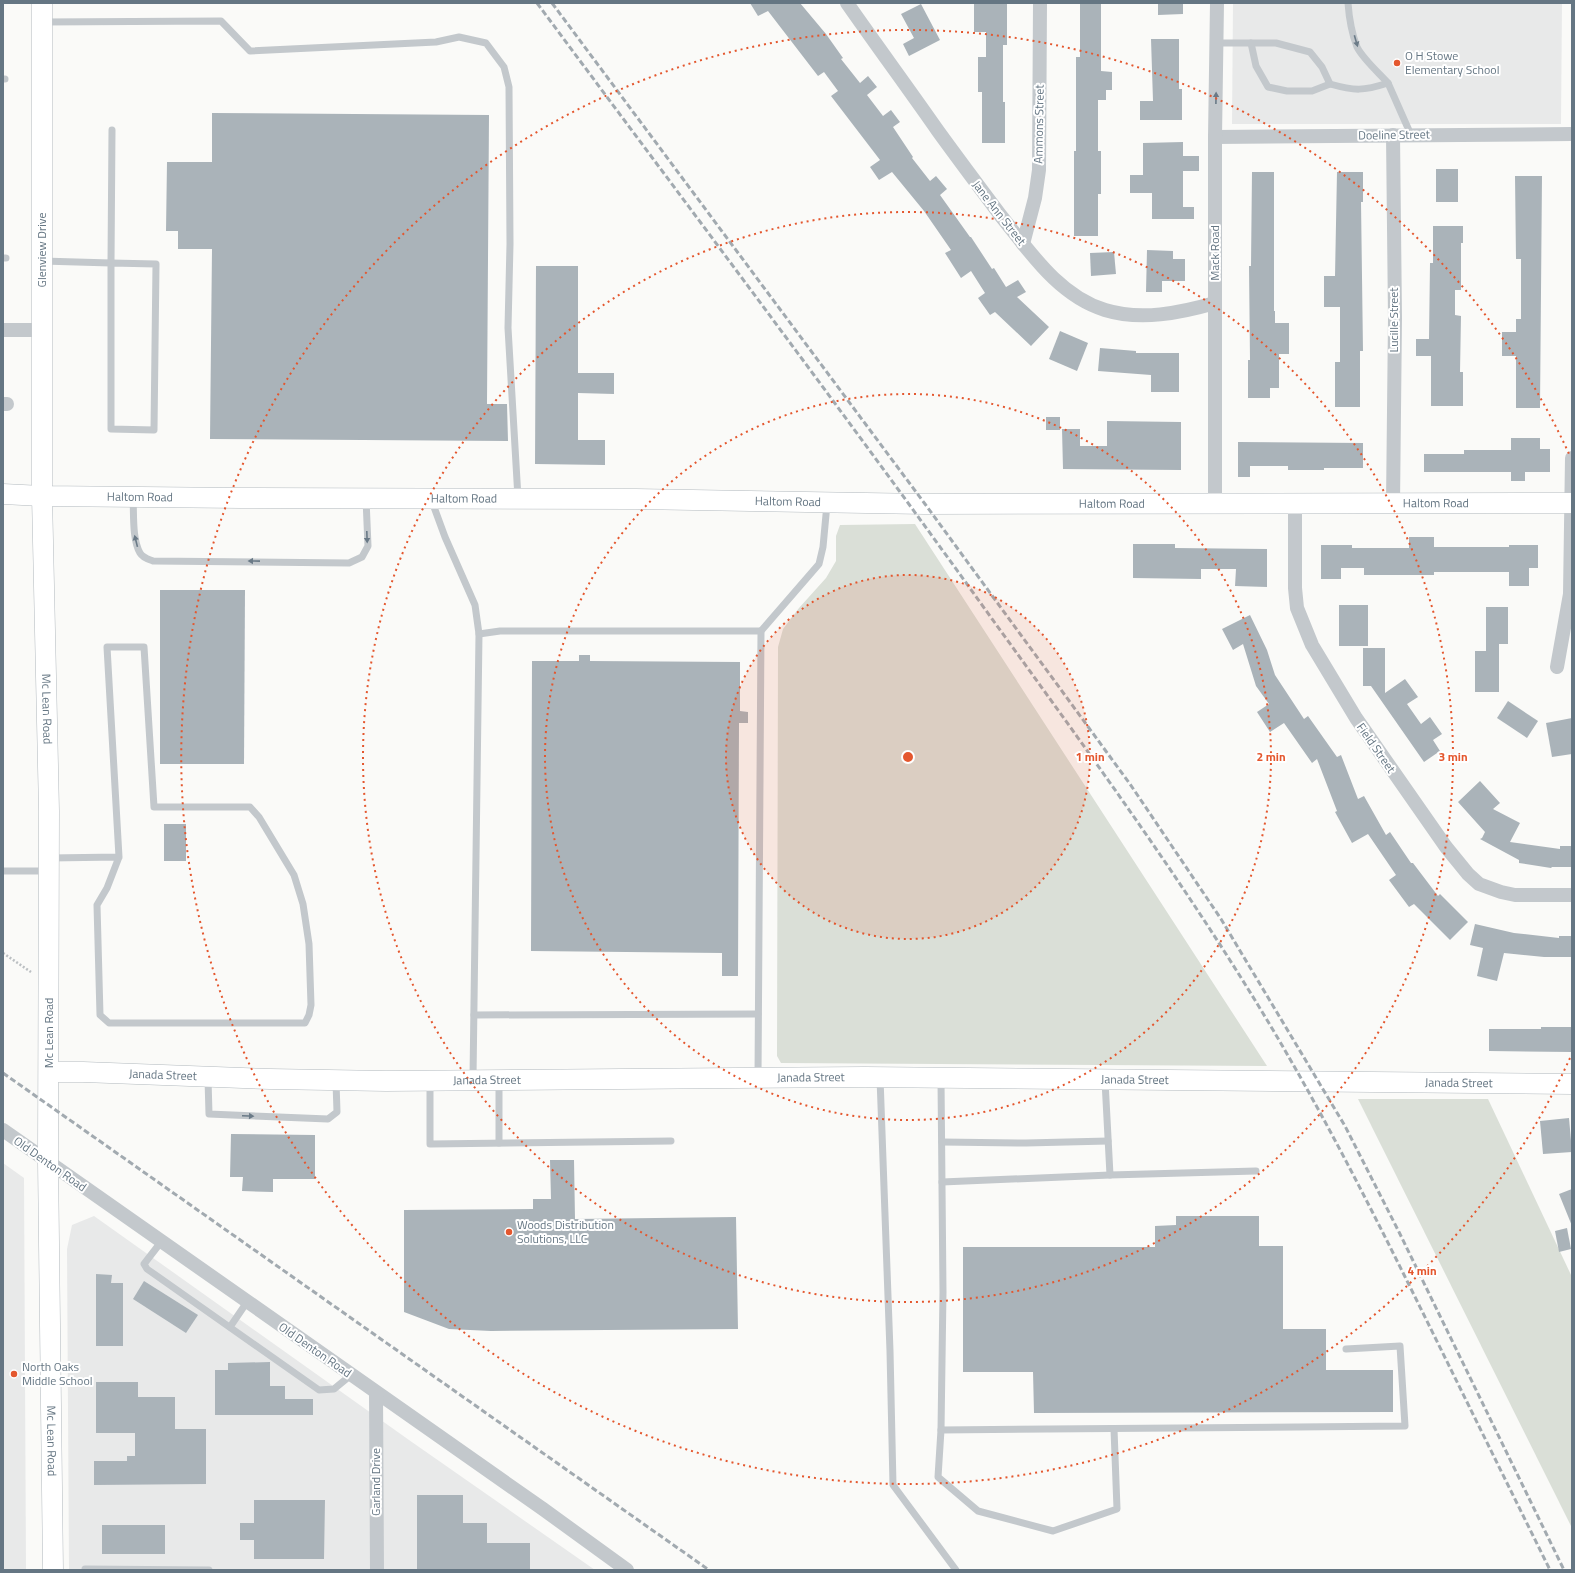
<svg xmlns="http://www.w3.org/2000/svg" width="1575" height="1573" font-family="'Titillium Web',sans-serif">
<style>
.built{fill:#e8e9e9}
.green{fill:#dadfd7}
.building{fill:#aab3b9}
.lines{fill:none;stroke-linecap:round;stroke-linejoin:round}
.secondary-casing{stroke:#b3babf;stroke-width:21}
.path{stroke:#bbbfc2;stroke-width:2.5;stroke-dasharray:2 2;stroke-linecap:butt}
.lane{stroke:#c3c8cc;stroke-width:7}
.street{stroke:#c3c8cc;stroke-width:14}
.secondary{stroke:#fff;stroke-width:20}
.rail{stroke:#a2aab0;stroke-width:3;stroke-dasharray:6 3;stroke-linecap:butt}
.oneway{fill:#6a7a87}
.ring{fill:none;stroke:#e4572e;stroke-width:2;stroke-dasharray:2 4}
.poi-dot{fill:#e4572e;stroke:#fff;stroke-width:1.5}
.labels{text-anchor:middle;stroke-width:4;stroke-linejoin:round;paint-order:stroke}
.poi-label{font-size:12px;fill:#657683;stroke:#fff;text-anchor:start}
.street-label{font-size:12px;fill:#657683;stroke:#fff}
.centre{fill:#e4572e;stroke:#fff;stroke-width:2}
.ring-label{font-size:12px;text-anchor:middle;font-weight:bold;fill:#e4572e;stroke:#fff;stroke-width:4;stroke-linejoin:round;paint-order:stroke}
</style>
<rect width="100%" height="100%" fill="#fafaf8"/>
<g class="built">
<polygon points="1233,3 1562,3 1561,124 1232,124"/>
<polygon points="3,1163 24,1178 26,1570 3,1570"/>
<polygon points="94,1216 409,1440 595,1570 69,1570 67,1249 72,1225"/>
</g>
<g class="green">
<polygon points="915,524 1267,1066 781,1063 777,1056 778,647 783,629 799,608 826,578 836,561 836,536 840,525"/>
<polygon points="1358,1099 1488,1099 1572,1277 1572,1528"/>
</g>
<g class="building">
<polygon points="750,3 800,3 826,34 843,58 841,59 860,83 868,76 877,87 867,95 883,116 891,110 900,122 893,127 913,157 912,158 930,181 936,176 947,189 940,195 970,237 971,237 992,269 994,268 1006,287 1018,280 1026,292 1017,297 1049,327 1031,346 995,312 990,315 978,298 985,293 971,271 961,278 945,253 951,250 924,211 892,172 879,180 870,167 880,160 831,96 838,91 824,72 818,76 768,11 758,16"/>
<polygon points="1080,3 1101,3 1101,71 1112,72 1112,90 1106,90 1106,100 1098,100 1098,151 1101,151 1101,194 1098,194 1098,236 1074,236 1074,151 1076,151 1076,57 1080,57"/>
<polygon points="1158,3 1183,3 1183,14 1158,15"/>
<polygon points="921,4 940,40 909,56 903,44 914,38 901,14"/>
<polygon points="974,4 1007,4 1007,45 1003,45 1003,102 1005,102 1005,143 982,143 982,92 978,92 978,57 986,57 986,32 974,32"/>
<polygon points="1151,39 1179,39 1179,89 1182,89 1182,120 1140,120 1140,101 1153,101"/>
<polygon points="212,113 489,115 487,404 507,404 508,441 210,439 212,249 178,249 178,231 166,231 167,162 212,162"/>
<polygon points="1183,142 1183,156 1199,156 1199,171 1183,171 1183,207 1194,207 1194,219 1152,219 1152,193 1130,193 1130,175 1143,175 1143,143"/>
<rect x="1436" y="169" width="22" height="33"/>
<polygon points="1252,172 1274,172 1274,311 1275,311 1275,323 1289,323 1289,354 1279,354 1279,388 1270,388 1270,398 1248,398 1248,360 1250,360 1249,266 1251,266"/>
<polygon points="1337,172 1363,172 1363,202 1361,202 1363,351 1360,351 1360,407 1335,407 1335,362 1340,362 1340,307 1324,307 1324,276 1335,276"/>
<polygon points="1515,176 1542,176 1540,408 1516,408 1516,356 1502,356 1502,332 1516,332 1516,319 1521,319 1521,259 1516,259"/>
<polygon points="1433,226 1463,226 1463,243 1461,243 1461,290 1455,290 1455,315 1461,316 1460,372 1463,372 1463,406 1431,406 1431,356 1416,356 1416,339 1429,339 1430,263 1433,263"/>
<polygon points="1147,250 1173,251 1173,259 1185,259 1185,281 1162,281 1162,292 1146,292"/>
<polygon points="1114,252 1116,274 1091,276 1090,253"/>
<polygon points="536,266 578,266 578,373 614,373 614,394 578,393 578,440 605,440 605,465 535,464"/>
<polygon points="1060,331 1088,343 1077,371 1049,359"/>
<polygon points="1100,348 1136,351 1136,353 1179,353 1179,392 1151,392 1151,375 1098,371"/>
<rect x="1046" y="417" width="14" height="13"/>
<polygon points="1107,421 1181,422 1181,470 1063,469 1062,429 1080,429 1080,446 1107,446"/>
<polygon points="1511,438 1540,438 1540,449 1550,449 1550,472 1525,472 1525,481 1511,481 1511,472 1424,472 1424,454 1464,454 1464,450 1511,450"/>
<polygon points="1238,442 1363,443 1363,468 1324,468 1324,470 1288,470 1288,466 1250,466 1250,477 1238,477"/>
<polygon points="1409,537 1434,537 1434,547 1509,547 1509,545 1538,545 1538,568 1529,568 1529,586 1509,586 1509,572 1434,572 1434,575 1364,575 1364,568 1341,568 1341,579 1321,579 1321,545 1352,545 1352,548 1409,548"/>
<polygon points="1133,544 1175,544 1175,548 1267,549 1267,587 1235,586 1236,569 1201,569 1201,579 1133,578"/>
<polygon points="160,590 245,590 244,764 160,764"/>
<rect x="1339" y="605" width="29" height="41"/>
<polygon points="1486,607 1508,607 1508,644 1499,644 1499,692 1475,692 1475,651 1486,651"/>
<polygon points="1250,615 1267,650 1275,675 1304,719 1308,716 1337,757 1341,755 1358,799 1364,796 1386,835 1390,832 1411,863 1413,863 1438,896 1440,894 1468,922 1450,940 1414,904 1409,907 1389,880 1396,875 1368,834 1352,843 1335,812 1337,811 1317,759 1312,763 1284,723 1270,732 1257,712 1269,704 1256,686 1243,644 1233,650 1222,629"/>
<polygon points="1363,648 1385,648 1385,693 1405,679 1418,697 1407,704 1421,724 1430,717 1442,734 1433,740 1440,751 1424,762 1371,686 1363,686"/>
<polygon points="579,655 590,655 590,661 740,662 740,711 748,712 748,723 739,723 738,976 722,976 722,953 531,951 532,661 579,661"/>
<polygon points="1508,701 1538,721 1527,738 1497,718"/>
<polygon points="1572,718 1572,754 1552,757 1546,723"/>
<polygon points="1480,781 1500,803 1493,809 1520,823 1510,842 1560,849 1560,846 1572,846 1572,867 1552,867 1551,868 1519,863 1519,860 1480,839 1482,838 1485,832 1458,802"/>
<rect x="164" y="824" width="22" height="37"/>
<polygon points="1475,924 1514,933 1559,938 1559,936 1572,936 1572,957 1544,957 1504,953 1497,981 1477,976 1483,948 1470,945"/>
<polygon points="1541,1027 1572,1027 1572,1052 1489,1051 1489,1029 1541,1029"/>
<polygon points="1569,1118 1572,1152 1543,1154 1540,1121"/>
<polygon points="231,1134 315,1135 315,1179 273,1179 273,1192 242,1191 243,1177 230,1177"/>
<polygon points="550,1160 574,1160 575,1219 736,1217 738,1329 491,1331 449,1329 404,1312 404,1210 533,1209 533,1199 551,1199"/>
<polygon points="1572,1189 1572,1226 1559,1194"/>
<polygon points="1176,1216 1259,1216 1259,1246 1283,1246 1283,1329 1326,1329 1326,1370 1393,1370 1393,1412 1034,1413 1033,1372 963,1372 963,1247 1155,1247 1155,1226 1176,1225"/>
<polygon points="1567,1228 1571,1249 1559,1252 1555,1231"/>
<polygon points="96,1274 112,1275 111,1283 123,1283 123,1346 96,1346"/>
<polygon points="144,1281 198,1315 186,1333 133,1299"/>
<polygon points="270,1362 270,1386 285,1386 285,1399 313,1399 313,1415 215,1415 215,1370 228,1370 228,1363"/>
<polygon points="96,1382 138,1382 138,1397 175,1397 175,1429 206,1429 206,1484 94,1485 94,1461 127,1461 127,1456 135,1456 135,1433 96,1433"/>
<polygon points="417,1495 463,1495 463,1523 487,1523 487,1543 530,1543 530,1570 417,1570"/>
<polygon points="254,1500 325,1500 324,1559 254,1559 254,1540 240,1540 240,1523 254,1523"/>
<rect x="102" y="1525" width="63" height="29"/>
</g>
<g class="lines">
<g class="secondary-casing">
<g id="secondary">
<path id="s1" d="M42 3V496L49 811 48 1161 53 1570"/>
<path id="s2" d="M3 494 42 496 241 498 636 499 925 504 1572 503"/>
<path id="s3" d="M49 1072H83L270 1079 386 1081 865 1077 1572 1084"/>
</g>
</g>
<polyline class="path" points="3,953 31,972"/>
<g class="lane">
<path d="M1348 3C1349 17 1352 34 1357 47 1363 59 1379 73 1388 83"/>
<polyline points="43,22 221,21 250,51 436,42 459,37 486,43 504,67 509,87 510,244 508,328 518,498"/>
<path d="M1217 43H1276L1310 52 1322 67 1330 84C1355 91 1363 91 1388 83L1411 135"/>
<polyline points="1251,43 1256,66 1268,87 1287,91 1312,91 1330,84"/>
<polyline points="3,79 5,79"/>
<polyline points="3,258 6,258"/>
<polyline points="42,261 111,263 112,130"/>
<polygon points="111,263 156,264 154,430 111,429"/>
<path d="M133 498C134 514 132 539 140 553 143 558 148 559 153 561L349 563 362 557 368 546 366 499"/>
<polyline points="430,500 434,507 445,537 475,605 479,634 473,1078"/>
<polyline points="479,634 500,631 761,631"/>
<polyline points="49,858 119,857 107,888 97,905 100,1015 109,1023 305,1023 309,1015 311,1005 309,944 303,904 294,875 259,817 250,807 154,807 144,647 107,647 119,857"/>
<polyline points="3,871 47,871"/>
<polyline points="474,1015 758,1014"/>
<polyline points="758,1076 761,631 819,564 823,547 827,504"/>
<polyline points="880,1078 890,1351 893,1485 956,1570"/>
<polyline points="208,1079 209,1114 328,1119 337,1112 336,1082"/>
<polyline points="941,1080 943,1292 941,1430 1405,1426 1400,1346 1346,1349"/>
<polyline points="430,1081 430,1144 671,1141"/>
<polyline points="1105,1081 1110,1175 1256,1171"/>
<polyline points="942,1142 1026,1143 1108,1141"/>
<polyline points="499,1143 499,1081"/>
<polyline points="942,1182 1110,1175"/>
<polyline points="161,1242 144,1264 147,1269 319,1390 334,1389 351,1375"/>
<polyline points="230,1327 247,1302"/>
<polyline points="941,1430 938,1477 978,1511 1053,1531 1117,1509 1114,1429"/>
<polyline points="85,1570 85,1569 209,1570"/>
</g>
<g class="street">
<path d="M847 3C877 46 908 88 938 131 959 160 980 188 1001 216 1030 252 1059 296 1105 310 1141 321 1180 313 1215 303"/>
<polyline points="1215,137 1572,134"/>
<polyline points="1023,244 1035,198 1039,170 1040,3"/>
<polyline points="3,330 42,330"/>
<polyline points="3,404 7,404"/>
<polyline points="1215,504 1215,137 1217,3"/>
<polyline points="1295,504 1295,588 1297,608 1312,645 1356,718 1446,847 1468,874 1479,884 1501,892 1515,895 1572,895"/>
<polyline points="1393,504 1395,318 1393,135"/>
<polyline points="1557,667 1570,594 1572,458"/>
<polyline points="3,1130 543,1509 627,1570"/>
<polyline points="376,1393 377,1570"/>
</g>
<use href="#secondary" class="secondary"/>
<g class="rail">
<path d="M537 3C690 209 845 414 995 623 1087 750 1180 877 1261 1010 1320 1107 1371 1208 1421 1309 1464 1396 1507 1483 1550 1570"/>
<polyline points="552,3 925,504 1130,784 1221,919 1345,1126 1399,1232 1564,1570"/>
<polyline points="3,1073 709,1570"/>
</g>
</g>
<defs><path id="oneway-solid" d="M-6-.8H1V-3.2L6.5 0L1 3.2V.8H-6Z"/></defs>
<g class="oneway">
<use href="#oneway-solid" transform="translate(1356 41) rotate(74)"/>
<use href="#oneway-solid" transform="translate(1216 98) rotate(-89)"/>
<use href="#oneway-solid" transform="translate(367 537) rotate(88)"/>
<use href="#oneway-solid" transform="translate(136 541) rotate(-104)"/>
<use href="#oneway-solid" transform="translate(254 561) rotate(-179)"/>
<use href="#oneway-solid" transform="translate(248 1116) rotate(2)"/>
</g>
<circle cx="908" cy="757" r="182" fill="#e4572e" fill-opacity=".12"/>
<g class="ring">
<circle cx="908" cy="757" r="182"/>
<circle cx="908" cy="757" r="363"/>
<circle cx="908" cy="757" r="545"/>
<path d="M1570 1058A727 727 0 1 1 1570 456"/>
</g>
<g class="poi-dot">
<circle cx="1397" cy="63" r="4"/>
<circle cx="509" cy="1232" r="4"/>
<circle cx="14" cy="1374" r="4"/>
</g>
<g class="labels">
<g class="poi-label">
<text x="1405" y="60">O H Stowe<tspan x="1405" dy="14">Elementary School</tspan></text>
<text x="517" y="1229">Woods Distribution<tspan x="517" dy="14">Solutions, LLC</tspan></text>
<text x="22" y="1371">North Oaks<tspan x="22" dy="14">Middle School</tspan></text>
</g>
<g class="street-label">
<text transform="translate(1039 124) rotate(-89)" y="4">Ammons Street</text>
<text transform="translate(1394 135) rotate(-1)" y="4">Doeline Street</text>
<text transform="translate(999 213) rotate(52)" y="4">Jane Ann Street</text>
<text transform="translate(42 250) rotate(-90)" y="4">Glenview Drive</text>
<text transform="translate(1215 253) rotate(-90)" y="4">Mack Road</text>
<text transform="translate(1394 320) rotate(-90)" y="4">Lucille Street</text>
<text dy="4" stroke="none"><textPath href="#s2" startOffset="137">Haltom Road</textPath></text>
<text dy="4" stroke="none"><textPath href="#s2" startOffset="461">Haltom Road</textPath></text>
<text dy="4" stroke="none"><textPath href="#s2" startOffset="785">Haltom Road</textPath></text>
<text dy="4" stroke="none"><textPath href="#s2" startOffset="1109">Haltom Road</textPath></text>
<text dy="4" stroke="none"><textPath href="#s2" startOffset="1433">Haltom Road</textPath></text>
<text dy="4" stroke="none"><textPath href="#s1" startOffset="706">Mc Lean Road</textPath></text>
<text transform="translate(1376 748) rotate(55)" y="4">Field Street</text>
<text transform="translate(49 1033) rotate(-90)" y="4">Mc Lean Road</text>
<text dy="4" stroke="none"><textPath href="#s3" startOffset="114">Janada Street</textPath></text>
<text dy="4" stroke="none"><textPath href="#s3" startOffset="762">Janada Street</textPath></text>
<text dy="4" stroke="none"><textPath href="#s3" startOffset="1086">Janada Street</textPath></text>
<text dy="4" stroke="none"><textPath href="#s3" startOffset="438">Janada Street</textPath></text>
<text dy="4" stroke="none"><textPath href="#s3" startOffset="1410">Janada Street</textPath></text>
<text transform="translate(50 1164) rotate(35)" y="4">Old Denton Road</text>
<text transform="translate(315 1350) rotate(35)" y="4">Old Denton Road</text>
<text dy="4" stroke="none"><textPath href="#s1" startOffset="1438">Mc Lean Road</textPath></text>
<text transform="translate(376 1482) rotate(-90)" y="4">Garland Drive</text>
</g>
</g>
<circle cx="908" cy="757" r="6" class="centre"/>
<g class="ring-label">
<text x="1090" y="761">1 min</text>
<text x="1271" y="761">2 min</text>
<text x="1453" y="761">3 min</text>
<text x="1422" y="1275">4 min</text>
</g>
<rect width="1575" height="1573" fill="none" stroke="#657683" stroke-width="8"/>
</svg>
